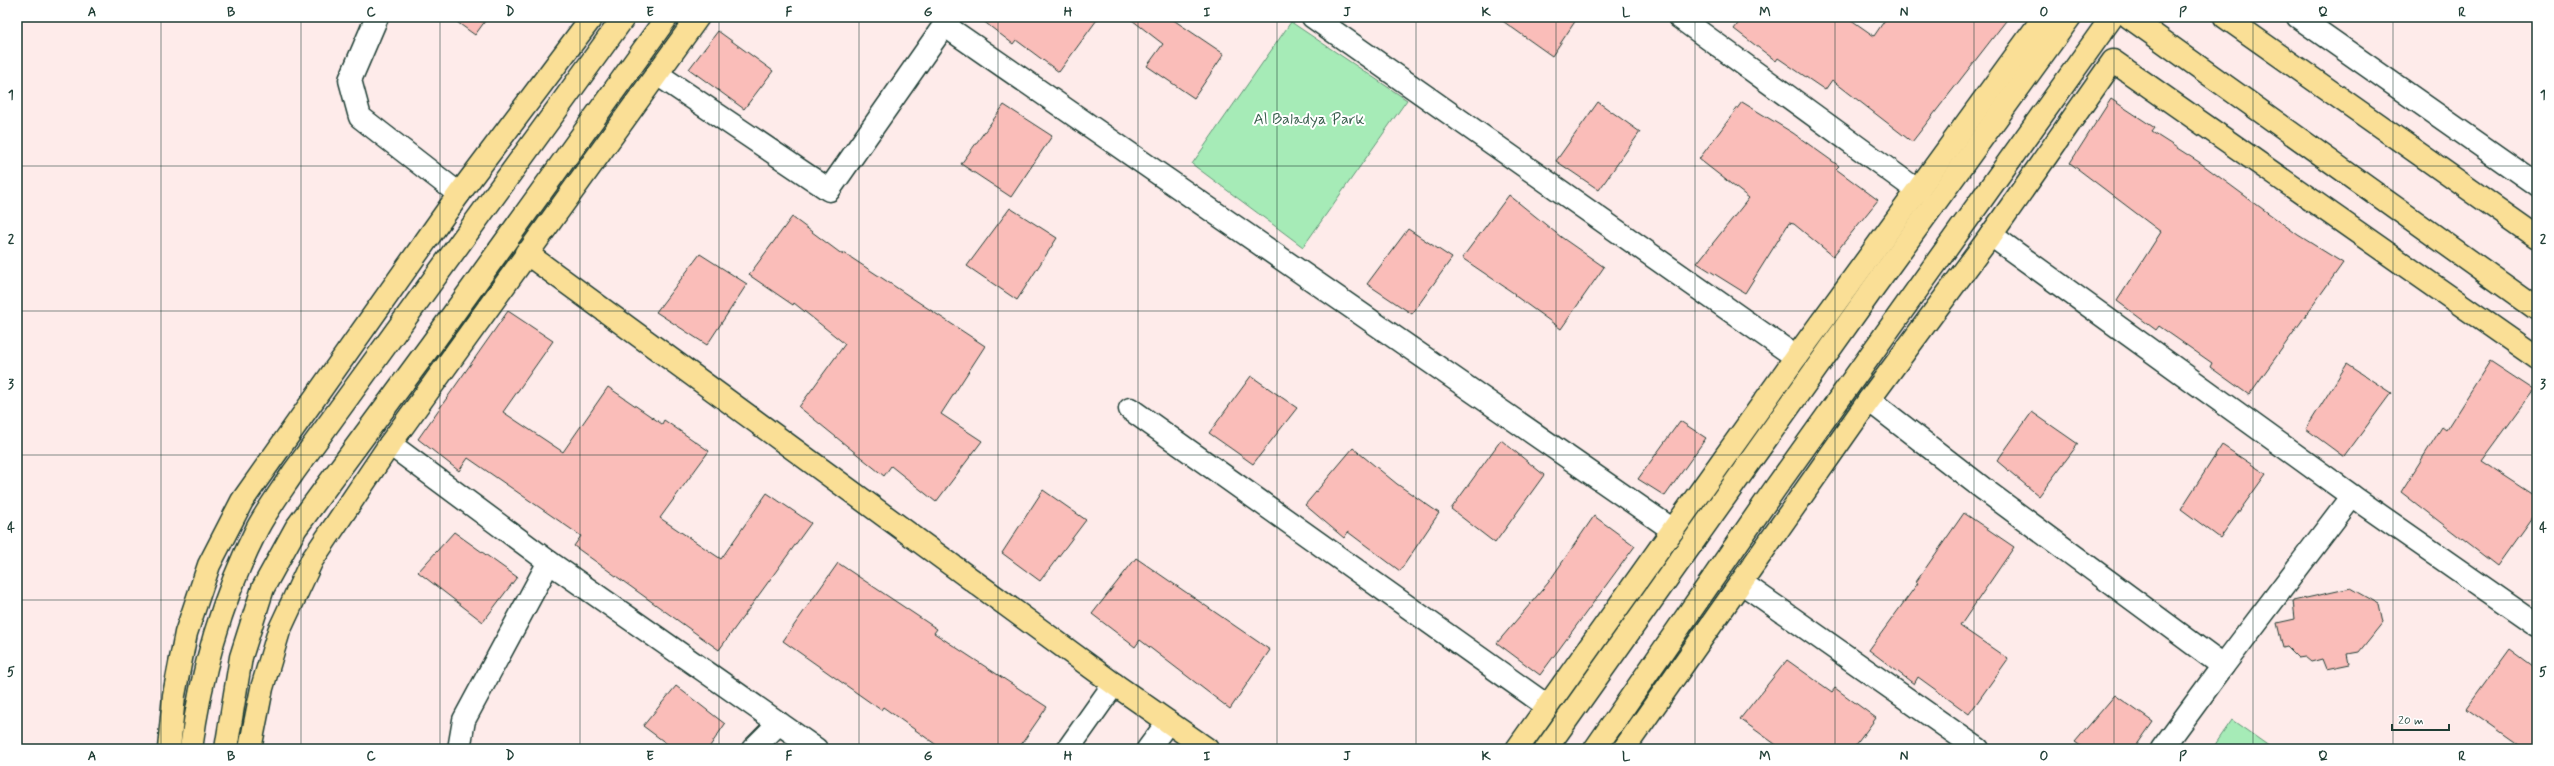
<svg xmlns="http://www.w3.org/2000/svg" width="2554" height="766" font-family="Mynerve,sans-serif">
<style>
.green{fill:#a6ebb7;stroke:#629476}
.building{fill:#fabdb9;stroke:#1f3d34}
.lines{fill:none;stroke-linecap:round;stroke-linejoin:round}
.minor-casing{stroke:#1f3d34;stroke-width:25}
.major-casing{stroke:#1f3d34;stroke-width:25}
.minor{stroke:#fff;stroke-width:22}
.major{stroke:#fadf96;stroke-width:22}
.grid{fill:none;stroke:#1f3d34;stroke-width:1;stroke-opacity:0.55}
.labels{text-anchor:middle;stroke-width:4;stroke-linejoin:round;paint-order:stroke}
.park-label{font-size:16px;fill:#3a604e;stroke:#fff}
.neatline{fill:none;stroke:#1f3d34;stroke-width:1.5}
.grid-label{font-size:13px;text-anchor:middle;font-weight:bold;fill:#1f3d34}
</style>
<rect width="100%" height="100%" fill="#feebea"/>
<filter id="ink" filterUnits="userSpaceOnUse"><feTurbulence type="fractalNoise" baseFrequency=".025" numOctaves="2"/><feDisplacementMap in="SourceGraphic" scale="8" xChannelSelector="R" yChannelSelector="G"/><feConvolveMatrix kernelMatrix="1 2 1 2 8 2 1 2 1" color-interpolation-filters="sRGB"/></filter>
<g filter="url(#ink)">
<g class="green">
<polygon points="1291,22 1407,100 1303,247 1192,164"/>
<polygon points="2232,720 2273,749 2212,749"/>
</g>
<g class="building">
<polygon points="450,17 488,17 475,35"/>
<polygon points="978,17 1099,17 1059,72 1016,40 1013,44"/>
<polygon points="1128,17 1169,17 1224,54 1194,98 1147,66 1163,44"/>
<polygon points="1497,17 1578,17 1552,56"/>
<polygon points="1743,17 1847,17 1874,36 1887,17 2009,17 1912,142 1832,80 1825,90 1778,58 1776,61 1734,29"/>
<polygon points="718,31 773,71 744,109 689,69"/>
<polygon points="2111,99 2155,128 2152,132 2199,162 2298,235 2343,263 2249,395 2210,367 2212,363 2159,326 2156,330 2117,301 2161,232 2070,163"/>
<polygon points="1598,102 1640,132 1599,190 1556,161"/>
<polygon points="1742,102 1793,133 1839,166 1836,169 1878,200 1833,256 1794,224 1789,223 1745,293 1697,263 1749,198 1699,159"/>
<polygon points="1004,105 1052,136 1011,197 961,164"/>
<polygon points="1509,195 1561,237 1604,267 1561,329 1514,295 1515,294 1462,258"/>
<polygon points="1010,208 1057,238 1017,300 967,266"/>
<polygon points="792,217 843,255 844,253 985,346 941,414 982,441 936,502 891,466 884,476 799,407 845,344 794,303 793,305 749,275"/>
<polygon points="1408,229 1452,258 1412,314 1367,284"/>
<polygon points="700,254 747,284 707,345 656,312"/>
<polygon points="508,311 553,341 503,412 563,452 608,387 662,424 664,420 709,451 660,518 721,559 767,493 811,523 719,650 574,546 581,536 468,458 459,471 418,439"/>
<polygon points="2490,361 2534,390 2482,461 2537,497 2537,510 2497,566 2401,492 2442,427 2446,430"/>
<polygon points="2347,364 2391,393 2344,457 2306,429"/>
<polygon points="1251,376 1297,408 1253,464 1209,433"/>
<polygon points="2032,412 2078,444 2039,496 1997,461"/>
<polygon points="1680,421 1706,438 1665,496 1638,479"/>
<polygon points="1501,440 1544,475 1495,543 1451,509"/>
<polygon points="2222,445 2266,474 2220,538 2181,509"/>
<polygon points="1353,448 1397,484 1439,513 1400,571 1348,532 1344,538 1305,505"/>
<polygon points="1043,490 1086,520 1040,581 1002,553"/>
<polygon points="1964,513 2014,547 1960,626 2008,659 1969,714 1918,677 1914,684 1869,650 1918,583 1916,582"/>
<polygon points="1594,516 1635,546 1540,675 1497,643 1548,583"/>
<polygon points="454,532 517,577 483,622 418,572"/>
<polygon points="1136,558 1270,650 1230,709 1140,640 1135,647 1092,614"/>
<polygon points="838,563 937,629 934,633 1047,707 1018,749 942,749 883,707 881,710 783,641"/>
<polygon points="2351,588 2379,604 2383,622 2359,652 2348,654 2350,664 2326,669 2322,659 2311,662 2305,657 2298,658 2287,647 2283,648 2277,623 2295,619 2293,601"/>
<polygon points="2510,649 2537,669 2537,749 2525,749 2467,708"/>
<polygon points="1787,660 1832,692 1835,688 1876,718 1853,749 1782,749 1740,719"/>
<polygon points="676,686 725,724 708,749 674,749 643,726"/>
<polygon points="2115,695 2153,722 2134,749 2085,749 2075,742"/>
</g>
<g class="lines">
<g class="minor-casing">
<g id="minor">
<polyline points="377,17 350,80 360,117 459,194"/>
<polyline points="1313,17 1796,357"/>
<polyline points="1679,17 1918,191"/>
<polyline points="2298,17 2537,185"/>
<polyline points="944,25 1673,530"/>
<polyline points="657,74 829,190 950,17"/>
<polyline points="1869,400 1985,490 2223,666 2352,496 1991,235"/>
<polyline points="1130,409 1547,706"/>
<polyline points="390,444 549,562 816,749"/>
<polyline points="2352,496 2537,625"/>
<polyline points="1742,583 1978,749"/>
<polyline points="459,749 464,720 549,562"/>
<polyline points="753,749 779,723"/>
<polyline points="1068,749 1114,684"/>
<polyline points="1148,749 1168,722"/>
<polyline points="2162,749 2223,666"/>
</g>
</g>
<g class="major-casing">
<g id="major">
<polyline points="2129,17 2537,309"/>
<polyline points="2225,17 2537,237"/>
<polyline points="526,253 1114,684 1207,749"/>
<polyline points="169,749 174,695 186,633 209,565 242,501 459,194 592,17"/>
<path d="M191 749C201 671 221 600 257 529 267 510 281 491 293 473L624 17"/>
<polyline points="226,749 241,657 263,588 296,528 431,345 667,17"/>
<polyline points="250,749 262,688 279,631 312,560 390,444 698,17"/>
<polyline points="1517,749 1796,357 2044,17"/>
<polyline points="1546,749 1874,287 2070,17"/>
<polyline points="1595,749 1774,490 2112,17"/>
<polyline points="1624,749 1869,400 1991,235 2113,61 2537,358"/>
</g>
</g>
<use href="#minor" class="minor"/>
<use href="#major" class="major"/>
</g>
</g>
<path class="grid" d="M161 17V749M301 17V749M440 17V749M580 17V749M719 17V749M859 17V749M998 17V749M1138 17V749M1277 17V749M1416 17V749M1556 17V749M1695 17V749M1835 17V749M1974 17V749M2114 17V749M2253 17V749M2393 17V749M17 166H2537M17 311H2537M17 455H2537M17 600H2537"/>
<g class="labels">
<g class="park-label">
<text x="1309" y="124">Al Baladya Park</text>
</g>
</g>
<rect width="2554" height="766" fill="none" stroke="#fff" stroke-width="44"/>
<path d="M2392 724v6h57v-6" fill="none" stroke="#1f3d34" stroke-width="2"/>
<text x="2398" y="724" font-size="12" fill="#1f3d34" stroke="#ffffff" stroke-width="3" paint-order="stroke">20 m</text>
<rect x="22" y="22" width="2510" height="722" class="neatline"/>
<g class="grid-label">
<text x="92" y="16">A</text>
<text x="231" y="16">B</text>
<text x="371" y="16">C</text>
<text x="510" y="16">D</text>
<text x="650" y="16">E</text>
<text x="789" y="16">F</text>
<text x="928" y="16">G</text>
<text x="1068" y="16">H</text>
<text x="1207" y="16">I</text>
<text x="1347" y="16">J</text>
<text x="1486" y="16">K</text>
<text x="1626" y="16">L</text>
<text x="1765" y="16">M</text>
<text x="1904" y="16">N</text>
<text x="2044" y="16">O</text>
<text x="2183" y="16">P</text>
<text x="2323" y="16">Q</text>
<text x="2462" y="16">R</text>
<text x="11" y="99">1</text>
<text x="2543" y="99">1</text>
<text x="11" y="243">2</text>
<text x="2543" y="243">2</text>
<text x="11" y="388">3</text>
<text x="2543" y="388">3</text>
<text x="11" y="532">4</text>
<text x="2543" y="532">4</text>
<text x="11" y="676">5</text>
<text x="2543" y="676">5</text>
<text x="92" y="760">A</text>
<text x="231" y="760">B</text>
<text x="371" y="760">C</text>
<text x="510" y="760">D</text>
<text x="650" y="760">E</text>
<text x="789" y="760">F</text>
<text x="928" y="760">G</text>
<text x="1068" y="760">H</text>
<text x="1207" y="760">I</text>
<text x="1347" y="760">J</text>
<text x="1486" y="760">K</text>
<text x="1626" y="760">L</text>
<text x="1765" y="760">M</text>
<text x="1904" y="760">N</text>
<text x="2044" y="760">O</text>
<text x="2183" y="760">P</text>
<text x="2323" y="760">Q</text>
<text x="2462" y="760">R</text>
</g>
</svg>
